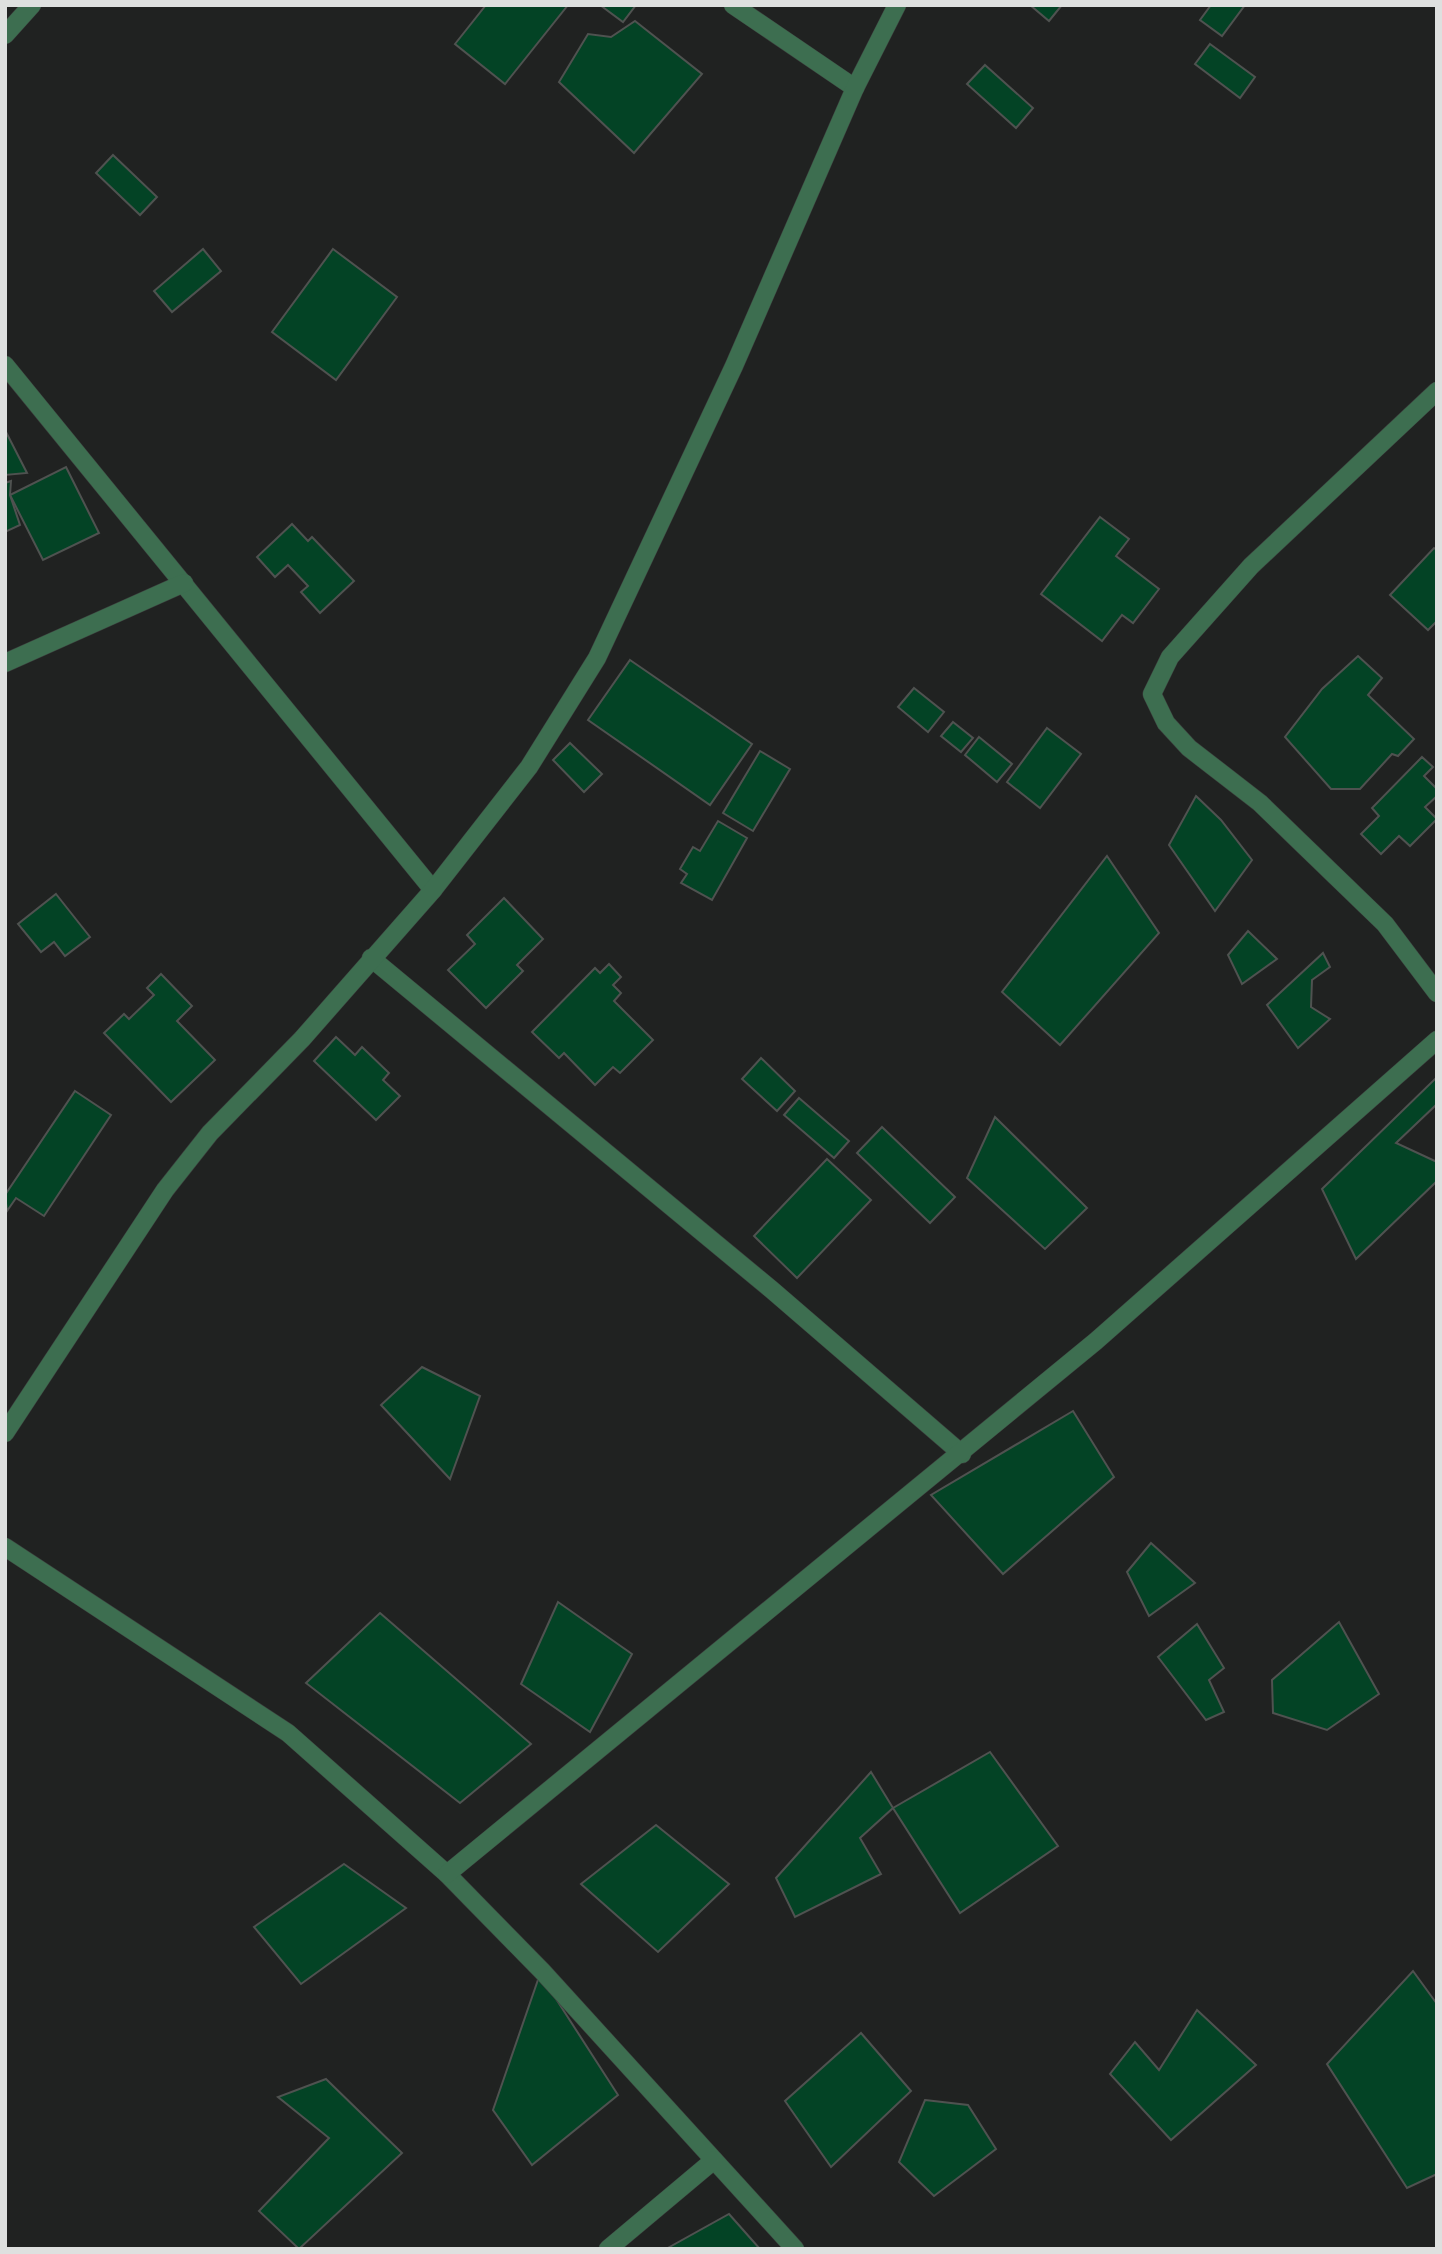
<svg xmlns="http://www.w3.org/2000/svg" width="1442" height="2254" font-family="'Sofia Sans Condensed',sans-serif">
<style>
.building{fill:#034325;stroke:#4f5250;stroke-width:2}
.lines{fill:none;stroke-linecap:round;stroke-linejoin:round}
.minor-casing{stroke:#3b3d3c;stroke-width:19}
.minor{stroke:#3d6e50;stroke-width:18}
</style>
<rect width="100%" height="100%" fill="#202221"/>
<g class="building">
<polygon points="486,5 568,5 505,84 455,44"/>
<polygon points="600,5 636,5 623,22"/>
<polygon points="1030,5 1062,5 1049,21"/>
<polygon points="1211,5 1245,5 1222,36 1200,20"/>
<polygon points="635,21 702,74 634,153 559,82 588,34 611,37"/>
<polygon points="1210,44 1255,77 1240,98 1195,64"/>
<polygon points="985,65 1033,108 1016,128 967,84"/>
<polygon points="113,155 157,197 140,215 96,173"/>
<polygon points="203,249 221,271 172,312 154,291"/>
<polygon points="333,249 397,297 336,380 272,332"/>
<polygon points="5,430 27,473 5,475"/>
<polygon points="66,467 99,533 43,560 10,495"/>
<polygon points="11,481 10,495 20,525 5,532 5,483"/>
<polygon points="1100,517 1129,539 1116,556 1159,589 1133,623 1122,615 1102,641 1041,594"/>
<polygon points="292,524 308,541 312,537 354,581 320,613 301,592 308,586 288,565 275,577 257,557"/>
<polygon points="1434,548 1437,550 1437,621 1428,630 1390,595"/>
<polygon points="1358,656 1382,678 1368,695 1414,739 1398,756 1392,754 1360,789 1331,789 1285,737 1322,689"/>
<polygon points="630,660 752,744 710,805 588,720"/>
<polygon points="914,688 944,712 928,732 898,707"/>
<polygon points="953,722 973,738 961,752 941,736"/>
<polygon points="1047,728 1081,754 1040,808 1007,782"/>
<polygon points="979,737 1012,764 997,782 965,755"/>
<polygon points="570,743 602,774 584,792 553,760"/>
<polygon points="760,751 790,769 753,831 723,813"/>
<polygon points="1422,757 1433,767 1424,776 1437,789 1437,796 1425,807 1437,819 1410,846 1399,836 1381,854 1361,834 1379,816 1372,808"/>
<polygon points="1196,796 1221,820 1252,860 1215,911 1169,845"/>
<polygon points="718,821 747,838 712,900 681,883 687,874 680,869 693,847 700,851"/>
<polygon points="1107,856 1159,933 1060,1045 1002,992"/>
<polygon points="56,894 90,937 65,956 54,942 41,952 18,924"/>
<polygon points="504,898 543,939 517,965 523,971 486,1008 448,970 475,944 467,935"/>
<polygon points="1248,931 1277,959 1242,984 1228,955"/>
<polygon points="1323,953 1330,967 1312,980 1311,1007 1330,1019 1298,1048 1267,1005"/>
<polygon points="609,964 621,977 613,985 621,993 614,1001 653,1040 620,1073 613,1067 595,1085 564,1053 559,1058 532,1032 595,968 600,973"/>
<polygon points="161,974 192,1006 177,1021 215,1060 171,1102 104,1033 124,1014 129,1019 154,995 147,988"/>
<polygon points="336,1037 355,1055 362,1047 389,1073 383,1080 400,1096 376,1120 314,1061"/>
<polygon points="761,1058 795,1091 777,1111 742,1079"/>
<polygon points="1437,1077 1437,1104 1396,1143 1437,1162 1437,1181 1356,1259 1322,1189"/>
<polygon points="75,1091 111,1115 44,1216 16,1198 7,1211 5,1195"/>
<polygon points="799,1098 849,1141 834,1158 784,1115"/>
<polygon points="995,1117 1087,1208 1045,1249 967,1178"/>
<polygon points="882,1127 955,1197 930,1223 857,1153"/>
<polygon points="827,1159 871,1200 797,1278 754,1236"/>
<polygon points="422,1367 480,1396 450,1479 381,1405"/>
<polygon points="1073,1411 1114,1477 1003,1574 931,1495"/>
<polygon points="1151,1543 1195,1583 1149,1616 1127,1572"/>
<polygon points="558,1602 632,1654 590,1732 521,1684"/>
<polygon points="380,1613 531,1744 460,1803 306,1683"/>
<polygon points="1339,1622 1379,1694 1327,1730 1273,1713 1272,1680"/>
<polygon points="1197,1624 1224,1668 1209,1680 1224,1712 1206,1720 1158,1657"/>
<polygon points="990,1752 1058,1846 960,1913 893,1808"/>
<polygon points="871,1772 893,1808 860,1838 881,1874 795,1917 776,1878"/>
<polygon points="656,1825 729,1884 658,1952 581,1884"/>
<polygon points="344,1864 406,1908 301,1984 254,1927"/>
<polygon points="1413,1971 1437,2004 1437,2174 1407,2188 1327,2064"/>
<polygon points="540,1974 618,2095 532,2165 493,2110"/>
<polygon points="1197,2010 1256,2065 1171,2140 1110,2074 1135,2042 1159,2070"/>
<polygon points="861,2033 911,2091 831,2167 785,2101"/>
<polygon points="326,2079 402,2153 299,2249 259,2211 329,2138 278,2097"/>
<polygon points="925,2100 968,2105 996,2149 934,2196 899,2162"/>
<polygon points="729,2214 760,2249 666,2249"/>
</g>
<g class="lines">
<g class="minor-casing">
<g id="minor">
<polyline points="733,5 855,88"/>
<polyline points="5,35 32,5"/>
<polyline points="5,365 433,890"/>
<polyline points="1437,391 1251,566 1170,657 1152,694 1166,723 1189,748 1260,803 1385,924 1437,993"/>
<polyline points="5,663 184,583"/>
<polyline points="371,958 772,1290 962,1454"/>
<polyline points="5,1433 165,1190 210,1133 302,1039 433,890 529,767 597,658 734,366 855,88 897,5"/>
<polyline points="5,1547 288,1733 447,1874 542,1971 795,2249"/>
<polyline points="447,1874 1096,1341 1437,1040"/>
<polyline points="608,2249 714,2160"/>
</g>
</g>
<use href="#minor" class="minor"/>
</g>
<rect width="1442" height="2254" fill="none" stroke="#dee0df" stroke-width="14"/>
</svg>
